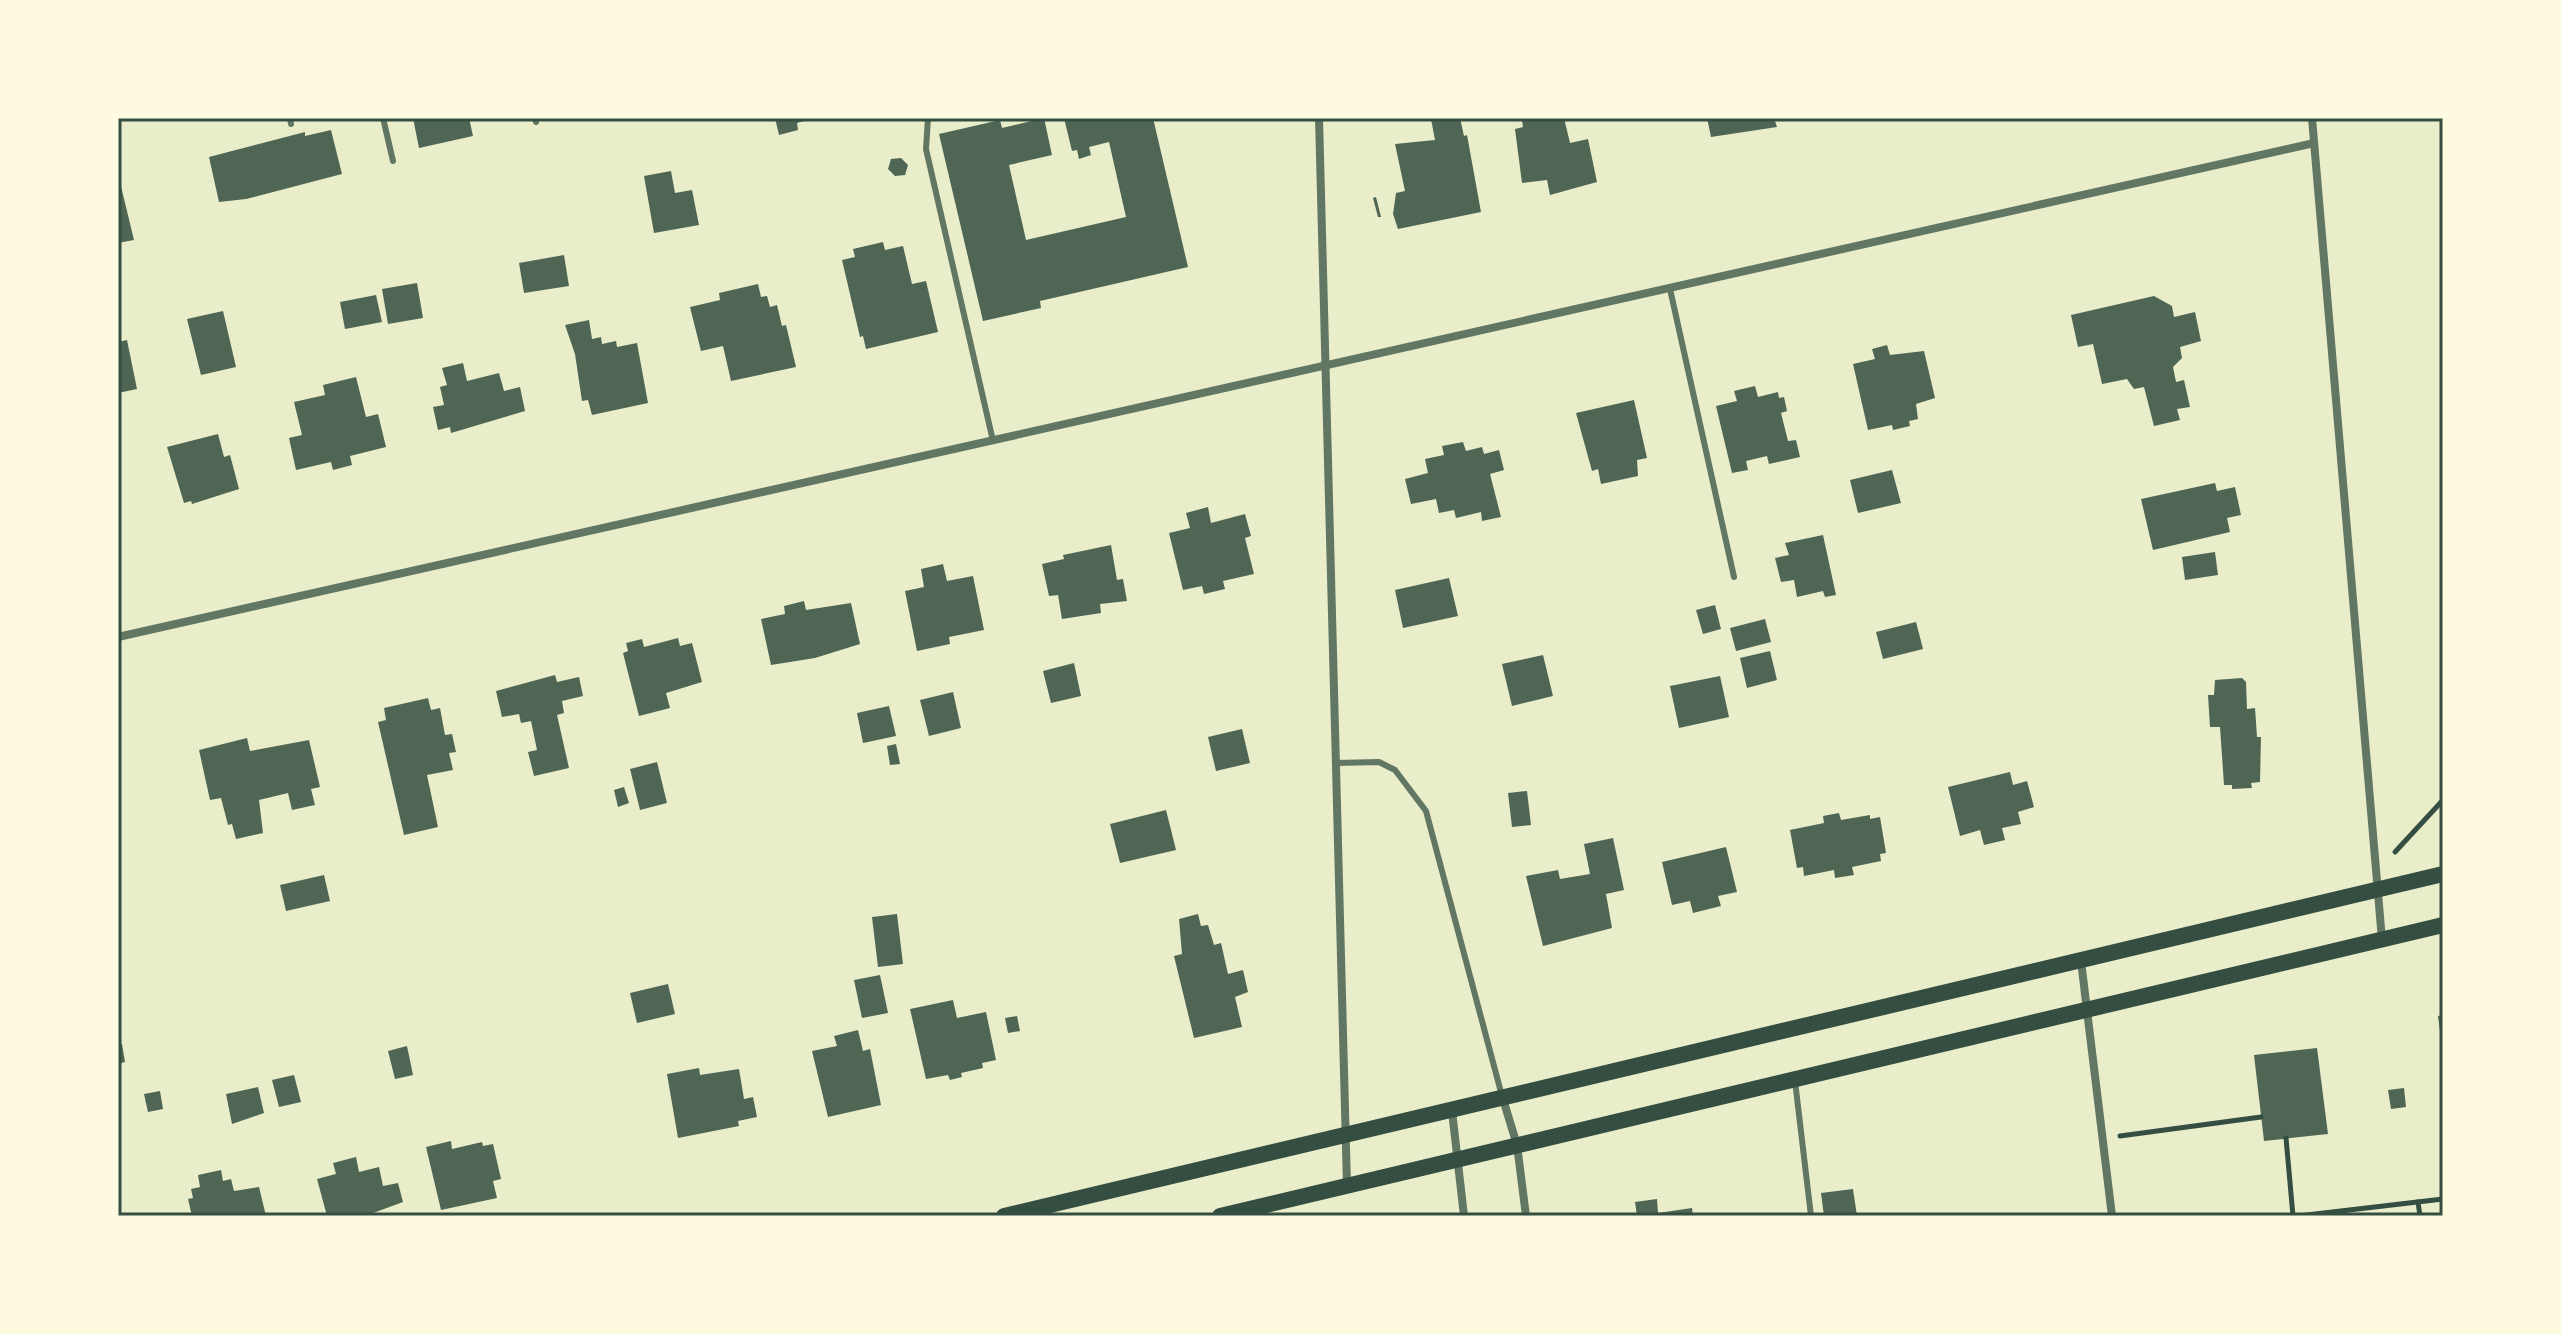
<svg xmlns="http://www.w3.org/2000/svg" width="2561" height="1334" font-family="Manrope,sans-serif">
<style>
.building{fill:#4f6655}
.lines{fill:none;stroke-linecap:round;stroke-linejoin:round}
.path{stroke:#344e41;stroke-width:5}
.service{stroke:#617663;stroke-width:6}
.minor{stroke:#617663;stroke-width:8}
.secondary{stroke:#344e41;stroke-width:16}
.neatline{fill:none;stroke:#344e41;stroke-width:3}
</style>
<rect width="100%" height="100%" fill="#e9edc9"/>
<g class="building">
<polygon points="413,118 469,118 473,136 419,148"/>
<polygon points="775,118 803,118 804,121 797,123 798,130 779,135"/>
<polygon points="1044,118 1052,155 1009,165 1026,240 1126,217 1109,142 1089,147 1091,155 1079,159 1077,150 1072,151 1064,118 1153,118 1188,267 1040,301 1041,308 983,321 939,134 1000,120 1002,128"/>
<polygon points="1460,118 1464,136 1467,135 1481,212 1398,229 1393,214 1396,193 1405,191 1395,144 1435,140 1431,119"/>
<polygon points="1531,118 1564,118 1570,143 1588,139 1597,182 1550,195 1547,180 1522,183 1515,129 1523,127 1522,120"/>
<polygon points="1707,118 1781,118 1781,119 1775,121 1777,127 1711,137"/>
<polygon points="331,130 342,174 246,199 219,202 209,157 305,132 305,136"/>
<polygon points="901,158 908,165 905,175 895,176 888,169 891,159"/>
<polygon points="671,171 675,193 692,190 699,225 654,233 644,176"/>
<polygon points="118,174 134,240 118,243"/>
<polygon points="1376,197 1381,217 1378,217 1373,198"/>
<polygon points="883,242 885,250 903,246 912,284 926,281 938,332 866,349 863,336 860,337 842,260 855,257 853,249"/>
<polygon points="564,255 569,286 524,293 519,263"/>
<polygon points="417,283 423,318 388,324 382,289"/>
<polygon points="758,284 761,297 767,296 770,307 777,305 782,326 786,325 796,367 731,381 723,346 701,351 690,307 720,300 719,293"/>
<polygon points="376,295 382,322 345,329 340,302"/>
<polygon points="2154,296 2172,306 2174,317 2195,312 2201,341 2180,347 2182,358 2173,367 2176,382 2184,380 2190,407 2177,409 2180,420 2154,426 2144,387 2134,389 2127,379 2102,384 2093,344 2078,347 2071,315"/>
<polygon points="223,311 236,367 201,375 187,319"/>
<polygon points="589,320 592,339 601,337 602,344 616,341 617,347 637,343 648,403 592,415 588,400 582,401 575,354 565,325"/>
<polygon points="127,340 137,389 118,393 118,342"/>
<polygon points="1887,345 1890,355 1924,351 1935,398 1916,404 1918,419 1909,421 1910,426 1893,430 1892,425 1868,430 1853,364 1875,359 1872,349"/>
<polygon points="463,363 467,381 499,373 504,391 520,387 525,411 451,433 450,427 438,430 433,407 444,405 440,387 447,385 442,368"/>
<polygon points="356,377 366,417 378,414 386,447 350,456 352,465 333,470 331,462 296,470 289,438 302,435 294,402 325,395 323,385"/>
<polygon points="1755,386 1758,397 1778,392 1779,398 1784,397 1787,411 1781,413 1788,441 1796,440 1800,457 1769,464 1767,456 1746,461 1748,470 1732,473 1716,406 1737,401 1734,391"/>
<polygon points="1634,400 1647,458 1637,460 1638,476 1601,484 1598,469 1592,471 1576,413"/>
<polygon points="218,434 224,457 230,455 239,489 192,504 191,501 184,503 167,447"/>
<polygon points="1463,442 1466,451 1482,447 1484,454 1499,450 1504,470 1490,474 1501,517 1482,521 1481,512 1456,518 1454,510 1439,513 1436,499 1411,504 1405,479 1428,473 1425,459 1444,455 1442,446"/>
<polygon points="1892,470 1901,503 1858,513 1850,480"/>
<polygon points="2215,483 2217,491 2235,487 2241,515 2227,518 2230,532 2153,550 2141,499"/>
<polygon points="1208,507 1211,523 1245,514 1251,536 1245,538 1254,574 1223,581 1225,589 1204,594 1202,586 1183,590 1169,533 1190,528 1186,513"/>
<polygon points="1823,535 1836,595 1825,597 1823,591 1797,597 1794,580 1781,582 1775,558 1789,555 1785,543"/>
<polygon points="1111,545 1117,580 1123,579 1127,601 1100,604 1101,613 1062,619 1058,595 1049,596 1042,564 1064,559 1063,555"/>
<polygon points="2215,552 2218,575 2185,580 2182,557"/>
<polygon points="943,564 947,581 973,576 984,630 949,637 950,644 917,651 905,591 924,587 921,569"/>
<polygon points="1449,578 1458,616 1403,628 1395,590"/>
<polygon points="804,601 806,610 851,603 860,644 815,658 771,665 761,619 785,614 784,606"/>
<polygon points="1715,605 1721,629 1703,634 1696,610"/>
<polygon points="1765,619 1771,642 1736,651 1730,628"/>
<polygon points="1916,622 1923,649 1883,659 1876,632"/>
<polygon points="678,638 680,646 692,643 702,682 666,693 670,708 639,716 623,653 628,651 626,643 642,639 644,647"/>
<polygon points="1770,651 1777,680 1747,688 1740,658"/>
<polygon points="1543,655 1553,696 1512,706 1502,664"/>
<polygon points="1074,663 1081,696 1051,703 1043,671"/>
<polygon points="555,675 557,682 579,677 583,696 562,701 564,713 557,715 569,768 534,776 528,752 537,750 531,721 521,723 519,714 502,717 496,691"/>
<polygon points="1720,676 1729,717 1679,728 1670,686"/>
<polygon points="2242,678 2246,682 2247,709 2255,708 2257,737 2261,737 2260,782 2251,783 2252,788 2232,789 2232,785 2224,785 2220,727 2210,727 2208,695 2214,695 2215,680"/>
<polygon points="953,692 961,728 929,736 920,700"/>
<polygon points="428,698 431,710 440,708 445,735 452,734 456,752 449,753 453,770 427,775 438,827 404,835 378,722 386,720 384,708"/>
<polygon points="889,706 896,736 863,743 857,713"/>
<polygon points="1242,729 1250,763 1216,771 1208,737"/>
<polygon points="247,738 250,751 309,740 320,787 311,789 315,805 292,810 288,793 259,800 263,833 236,839 232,824 228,825 221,798 210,800 199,750"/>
<polygon points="896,744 900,764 890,765 887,746"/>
<polygon points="657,762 667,803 640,810 630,769"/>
<polygon points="2010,772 2013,785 2027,781 2034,807 2018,812 2021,824 2002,828 2005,840 1984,845 1980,830 1960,836 1948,787"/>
<polygon points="624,787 629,803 618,807 614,790"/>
<polygon points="1527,791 1531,825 1512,827 1508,793"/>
<polygon points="1166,810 1176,850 1120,863 1110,824"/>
<polygon points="1839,813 1841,820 1870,815 1870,819 1880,817 1886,853 1880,854 1881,861 1852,867 1854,875 1835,878 1834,870 1804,876 1803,867 1797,868 1790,830 1824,823 1823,816"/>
<polygon points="1613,838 1624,890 1606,894 1612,928 1543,946 1526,876 1558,870 1560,879 1590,874 1584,844"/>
<polygon points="1726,847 1737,892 1718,896 1721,906 1693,913 1690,901 1672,905 1662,862"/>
<polygon points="324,875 330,901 286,911 280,885"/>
<polygon points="897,914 903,964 878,967 872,917"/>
<polygon points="1198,914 1201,926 1208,925 1214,945 1221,943 1228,974 1243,970 1248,992 1235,997 1242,1027 1194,1038 1174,956 1182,954 1179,919"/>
<polygon points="880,975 888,1013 862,1018 854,980"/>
<polygon points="668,984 675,1014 637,1023 630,993"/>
<polygon points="953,1000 957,1018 986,1012 996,1060 982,1063 983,1068 961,1073 962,1077 950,1080 948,1075 926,1079 910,1009"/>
<polygon points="2443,1015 2443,1039 2441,1039 2438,1016"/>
<polygon points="1017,1016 1020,1031 1008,1033 1005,1018"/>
<polygon points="858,1030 863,1051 870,1049 881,1105 828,1117 812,1051 837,1046 834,1036"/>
<polygon points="122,1044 125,1062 118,1064 118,1045"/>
<polygon points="407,1046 413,1075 395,1079 388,1051"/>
<polygon points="2317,1048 2328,1134 2264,1141 2254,1055"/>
<polygon points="699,1068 700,1075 739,1069 744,1099 753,1097 757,1117 738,1121 739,1126 678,1138 667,1074"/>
<polygon points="294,1075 301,1102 279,1107 272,1080"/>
<polygon points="258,1087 264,1113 232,1124 226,1094"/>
<polygon points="2404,1088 2406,1107 2391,1109 2388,1090"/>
<polygon points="160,1091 163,1109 148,1112 144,1094"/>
<polygon points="451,1141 452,1149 482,1142 483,1146 493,1144 501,1179 493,1181 497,1198 441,1210 426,1147"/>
<polygon points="356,1157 359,1172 379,1167 383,1186 398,1183 403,1202 365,1216 327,1216 317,1179 336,1174 333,1163"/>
<polygon points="221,1170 223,1181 231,1179 234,1191 259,1187 266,1216 192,1216 188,1199 193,1198 191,1189 200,1187 198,1175"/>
<polygon points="1853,1189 1857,1216 1824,1216 1821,1193"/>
<polygon points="1657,1199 1658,1213 1692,1208 1693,1216 1637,1216 1635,1202"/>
</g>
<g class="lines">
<g class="path">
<polyline points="2395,852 2443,800"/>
<polyline points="2120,1136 2261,1117"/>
<polyline points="2286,1138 2293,1216"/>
<polyline points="2418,1202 2420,1216"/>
<polyline points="2298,1216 2443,1199"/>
</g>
<g class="service">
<polyline points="290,118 291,124"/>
<polyline points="383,118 393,161"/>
<polyline points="535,118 536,122"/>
<polyline points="928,118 926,149 993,441"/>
<polyline points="1670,289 1734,577"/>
<polyline points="1336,763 1379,762 1395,770 1426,811 1502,1096"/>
<polyline points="1795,1081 1811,1216"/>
</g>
<g class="minor">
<polyline points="1319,118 1347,1186"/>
<polyline points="2312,118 2382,940"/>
<polyline points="118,637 2314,143"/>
<polyline points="2081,961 2112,1216"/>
<polyline points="1503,1099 1517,1145 1526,1216"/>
<polyline points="1452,1111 1464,1216"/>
</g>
<g class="secondary">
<polyline points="1004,1216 2443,874"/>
<polyline points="1220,1216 2443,925"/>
</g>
</g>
<rect width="2561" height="1334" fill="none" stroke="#fefae0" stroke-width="240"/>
<rect x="120" y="120" width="2321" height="1094" class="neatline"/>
</svg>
